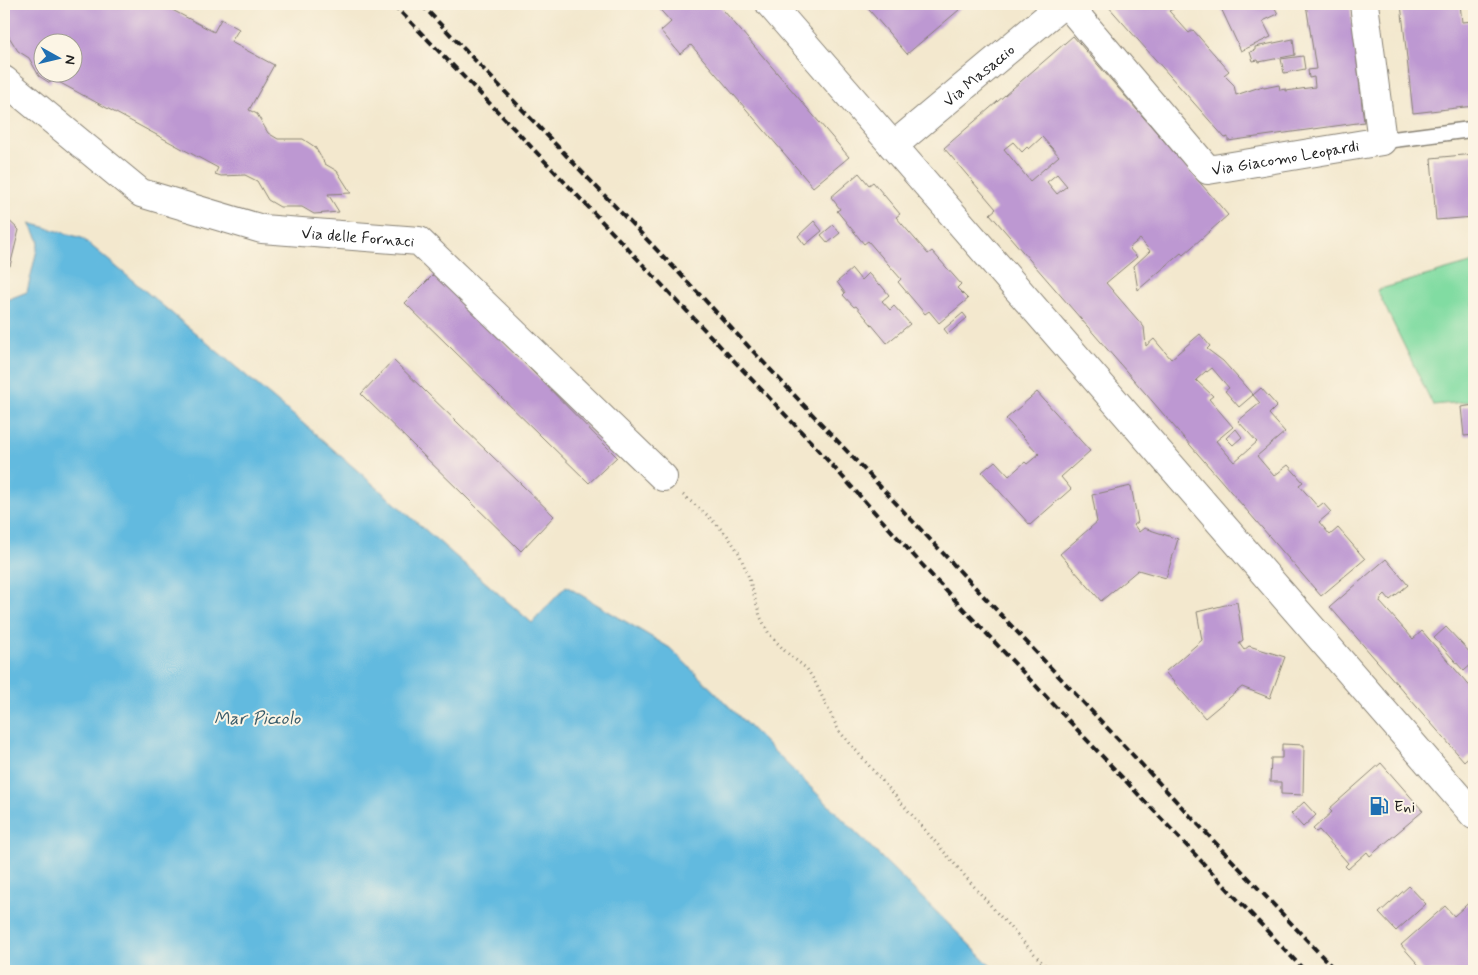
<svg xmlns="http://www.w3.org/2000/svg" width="1478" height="975" font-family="Mynerve,sans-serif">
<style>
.green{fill:#81dca2;stroke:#4e7c5f}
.water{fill:#62badf;stroke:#3f6b7e}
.building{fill:#bd98d2;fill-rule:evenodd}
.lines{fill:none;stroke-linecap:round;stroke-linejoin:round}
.service-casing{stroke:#888275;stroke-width:18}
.minor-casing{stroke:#888275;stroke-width:30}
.secondary-casing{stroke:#888275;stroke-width:30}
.path{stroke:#888275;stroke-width:3;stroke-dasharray:1 4;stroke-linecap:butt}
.service{stroke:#fff;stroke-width:15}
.minor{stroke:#fff;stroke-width:28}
.secondary{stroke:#fff;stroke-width:28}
.rail{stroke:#1c1c1c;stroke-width:4;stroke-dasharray:8 4;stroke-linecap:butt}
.labels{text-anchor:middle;stroke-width:4;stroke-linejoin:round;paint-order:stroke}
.street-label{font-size:16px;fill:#1c1c1c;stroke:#fcf5e5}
.poi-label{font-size:16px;fill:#1c1c1c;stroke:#fcf5e5;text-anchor:start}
.water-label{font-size:18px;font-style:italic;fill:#385b6a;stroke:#fcf5e5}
</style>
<rect width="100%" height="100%" fill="#fcf5e5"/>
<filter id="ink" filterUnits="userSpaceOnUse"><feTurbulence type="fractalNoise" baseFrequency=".02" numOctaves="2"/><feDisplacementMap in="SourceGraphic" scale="10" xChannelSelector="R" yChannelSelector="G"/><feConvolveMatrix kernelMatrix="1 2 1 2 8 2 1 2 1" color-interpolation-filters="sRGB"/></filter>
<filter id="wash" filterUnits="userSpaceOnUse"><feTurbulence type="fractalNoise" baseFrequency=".0096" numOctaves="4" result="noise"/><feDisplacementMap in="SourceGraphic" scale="20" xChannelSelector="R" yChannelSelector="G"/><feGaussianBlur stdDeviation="1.12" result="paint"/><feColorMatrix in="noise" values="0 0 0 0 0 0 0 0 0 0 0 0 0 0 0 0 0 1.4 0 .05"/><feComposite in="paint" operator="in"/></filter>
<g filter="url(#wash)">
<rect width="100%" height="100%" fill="#f3e8ce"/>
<polygon class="green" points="1474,262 1474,401 1433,405 1377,290"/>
<polygon class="water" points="30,223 82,238 311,430 532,623 566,586 670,648 996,971 4,971 4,301 27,292 39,241"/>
<g id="blocks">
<g class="building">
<polygon points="4,4 161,4 214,32 221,19 239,29 231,42 274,65 249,110 257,114 268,133 278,139 303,139 315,147 325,164 337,171 351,193 328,194 339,212 314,214 302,207 280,207 268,200 257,181 245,175 221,176 215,174 218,168 53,79 57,72 72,72 72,42 42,42 42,72 56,72 50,83 39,76 29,58 18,51 6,32 4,30"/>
<polygon points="655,4 718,4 849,157 813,187 691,45 680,54 661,31 671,22"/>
<polygon points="864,4 966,4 907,54"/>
<polygon points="1109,4 1182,4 1169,11 1189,33 1193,30 1229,71 1224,75 1234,85 1236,95 1263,86 1264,88 1279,85 1280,90 1286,89 1286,91 1315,87 1314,77 1309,78 1308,70 1316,69 1306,4 1350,4 1364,122 1228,141 1228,137 1225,138 1107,5"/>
<polygon points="1219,4 1273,4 1278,14 1263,21 1271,37 1241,51"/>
<polygon points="1401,4 1460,4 1462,22 1474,21 1474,106 1413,113"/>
<path d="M1073 36 1228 215 1183 255 1181 253 1138 290 1134 266 1150 251 1140 239 1129 248 1137 257 1106 283 1144 327 1146 346 1154 339 1171 359 1200 334 1210 346 1207 349 1223 361 1253 395 1239 407 1225 391 1229 388 1212 368 1207 372 1206 371 1196 380 1213 396 1209 399 1233 427 1216 441 1234 462 1257 442 1238 421 1260 403 1253 395 1261 388 1277 406 1269 414 1285 432 1257 456 1274 476 1288 465 1303 482 1299 485 1318 507 1323 503 1331 512 1319 522 1330 535 1338 528 1365 559 1321 596 990 214 996 209 944 148ZM1042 137 1059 156 1030 181 1004 149 1013 142 1022 152 1027 147 1029 149ZM1057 174 1067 186 1057 194 1047 182Z"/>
<polygon points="1293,39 1295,55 1259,62 1258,60 1253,61 1250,52 1255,50 1255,47"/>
<polygon points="1303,56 1305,69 1284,73 1281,59"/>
<polygon points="1474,154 1474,217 1436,220 1431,158"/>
<polygon points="859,173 869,185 873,182 900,214 896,217 928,254 932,251 961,284 957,288 968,299 939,323 929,311 925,314 898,282 901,279 868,241 864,244 837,211 840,209 831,197"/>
<polygon points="4,216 19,230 10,266 4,268"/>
<polygon points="814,221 822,231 805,245 798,236"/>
<polygon points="833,225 840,233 828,243 821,235"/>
<polygon points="852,269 861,280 868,273 879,285 880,284 889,295 882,301 890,310 894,306 910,324 887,343 856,306 854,307 843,295 845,293 837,282"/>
<polygon points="435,273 617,457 589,483 405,303"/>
<polygon points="963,313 967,318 948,334 944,329"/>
<polygon points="393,360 554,516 521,551 361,394"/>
<polygon points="1037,392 1090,451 1061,477 1071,489 1030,525 982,472 995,461 1009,476 1025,462 1027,464 1039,454 1006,419"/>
<polygon points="1474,405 1474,435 1464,436 1461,407"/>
<polygon points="1236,429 1242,437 1233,445 1226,438"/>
<polygon points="1131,486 1138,522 1134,525 1139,532 1144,528 1178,539 1166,578 1138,570 1101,601 1060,554 1097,522 1092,495"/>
<polygon points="1386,559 1408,585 1390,600 1385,594 1381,598 1380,602 1413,639 1422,631 1474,691 1474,752 1464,761 1330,607"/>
<polygon points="1237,602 1243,640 1239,643 1244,650 1249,646 1285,657 1270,698 1242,687 1205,718 1165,672 1202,640 1197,612"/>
<polygon points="1446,627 1474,657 1474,662 1464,671 1434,638"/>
<polygon points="1282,744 1304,745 1303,795 1281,794 1281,782 1270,782 1271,758 1282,758"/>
<polygon points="1381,763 1423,811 1370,856 1367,852 1348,869 1345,866 1348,863 1319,830 1316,832 1313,829 1332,812 1329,809"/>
<polygon points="1304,802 1316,815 1303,827 1291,814"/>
<polygon points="1409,886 1426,904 1396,931 1379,913"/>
<polygon points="1474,898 1474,967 1470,971 1424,971 1401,945 1445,906 1454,916"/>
</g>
</g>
</g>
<g filter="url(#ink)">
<use href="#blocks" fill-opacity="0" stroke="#888275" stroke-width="1"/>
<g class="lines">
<g class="service-casing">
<polyline id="service" points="1382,141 1474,129"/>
</g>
<g class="minor-casing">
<g id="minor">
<path id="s1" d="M1067 4 1208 170 1382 141 1364 4"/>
<path id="s2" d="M4 80 141 193 262 229 419 241 663 477"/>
<path id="s3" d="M893 146 1063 4"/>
</g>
</g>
<g class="secondary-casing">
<polyline id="secondary" points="770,4 1474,815"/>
</g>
<polyline class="path" points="683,495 706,514 727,535 739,553 749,578 760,616 769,634 786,652 807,669 815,682 839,731 998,914 1050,971"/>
<use href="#service" class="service"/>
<use href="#minor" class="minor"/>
<use href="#secondary" class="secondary"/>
<g class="rail">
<polyline points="393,4 501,115 811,442 936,580 1305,971"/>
<polyline points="421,4 702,297 1336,971"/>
</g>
</g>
</g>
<defs>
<g id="fuel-bare" transform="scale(1.5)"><path d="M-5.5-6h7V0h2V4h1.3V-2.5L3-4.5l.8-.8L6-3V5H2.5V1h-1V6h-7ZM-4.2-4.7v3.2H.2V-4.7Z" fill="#1f6fb2" stroke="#fcf5e5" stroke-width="2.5" paint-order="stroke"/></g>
</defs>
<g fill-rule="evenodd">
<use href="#fuel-bare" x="1379" y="806"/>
</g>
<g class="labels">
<g class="street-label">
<text dy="6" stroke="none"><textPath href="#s3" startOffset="111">Via Masaccio</textPath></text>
<text dy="6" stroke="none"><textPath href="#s1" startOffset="296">Via Giacomo Leopardi</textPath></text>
<text dy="6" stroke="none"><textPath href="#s2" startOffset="400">Via delle Fornaci</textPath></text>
</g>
<g class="poi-label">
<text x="1394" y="812">Eni</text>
</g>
<g class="water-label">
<text x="257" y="724">Mar Piccolo</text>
</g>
</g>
<rect width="1478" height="975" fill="none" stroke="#fcf5e5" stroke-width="20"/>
<g transform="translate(58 58) rotate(98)"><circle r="24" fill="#fcf5e5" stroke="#a29e95"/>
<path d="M0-4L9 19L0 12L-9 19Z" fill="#1f6fb2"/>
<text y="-8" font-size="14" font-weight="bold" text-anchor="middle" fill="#1c1c1c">N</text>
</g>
</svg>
